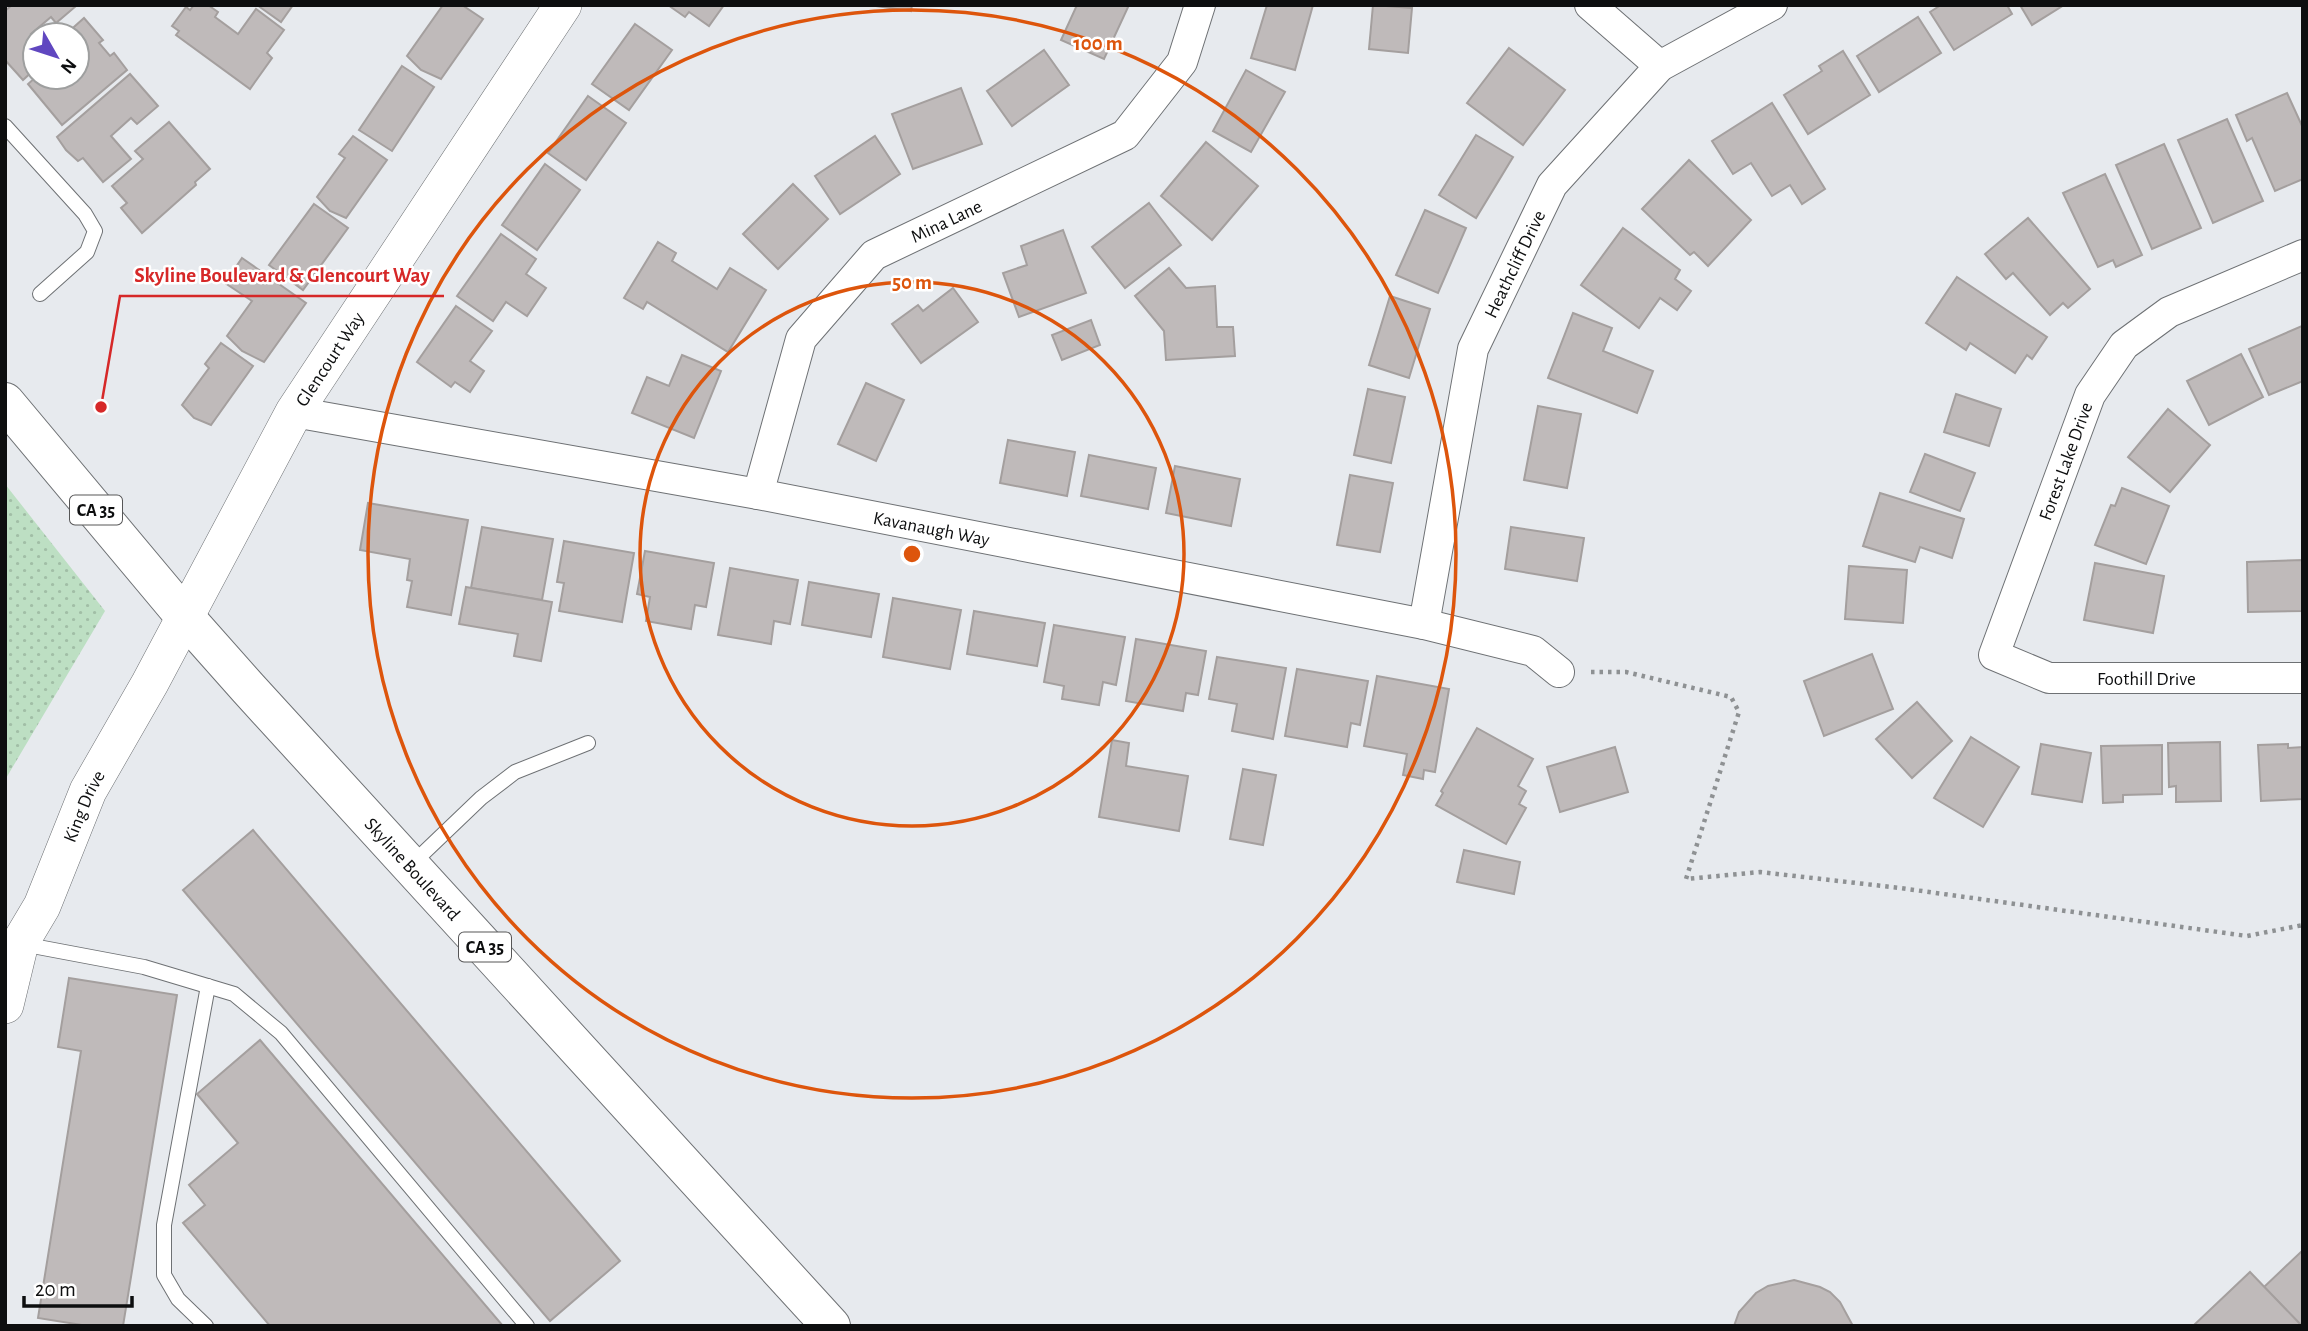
<svg xmlns="http://www.w3.org/2000/svg" width="2308" height="1331" font-family="'Alegreya Sans',sans-serif">
<style>
.grass{fill:url(#grass-dots)}
.building{fill:#bfbaba;stroke:#a49f9e;stroke-width:2}
.lines{fill:none;stroke-linecap:round;stroke-linejoin:round}
.service-casing{stroke:#6e7174;stroke-width:16}
.minor-casing{stroke:#6e7174;stroke-width:32}
.tertiary-casing{stroke:#6e7174;stroke-width:38}
.primary-casing{stroke:#6e7174;stroke-width:40}
.path{stroke:#8e9193;stroke-width:4.5;stroke-dasharray:3.5 5;stroke-linecap:butt}
.service{stroke:#fff;stroke-width:14}
.minor{stroke:#fff;stroke-width:30}
.tertiary{stroke:#fff;stroke-width:37}
.primary{stroke:#fff;stroke-width:38}
.ring{fill:none;stroke:#dd550c;stroke-width:3.5}
.labels{text-anchor:middle;stroke-width:5;stroke-linejoin:round;paint-order:stroke}
.shield{fill:#fff;stroke:#565657;stroke-width:2}
.shield-label{font-size:18px;font-weight:bold;fill:#0d0e0f}
.street-label{font-size:19px;fill:#0d0e0f;stroke:#fff}
.centre{fill:#dd550c;stroke:#fff;stroke-width:3.5}
.ring-label{font-size:21px;text-anchor:middle;font-weight:bold;fill:#dd550c;stroke:#fff;stroke-width:5;stroke-linejoin:round;paint-order:stroke}
.leader{fill:none;stroke:#d62828;stroke-width:2.5}
.callout-dot{fill:#d62828;stroke:#fff;stroke-width:2.5}
.callout-label{font-size:21px;text-anchor:middle;font-weight:bold;fill:#d62828;stroke:#fff;stroke-width:5;stroke-linejoin:round;paint-order:stroke}
</style>
<defs>
<pattern id="grass-dots" width="8" height="8" patternUnits="userSpaceOnUse" patternTransform="scale(1.75)"><rect width="8" height="8" fill="#bddfc3"/><path d="M2 2h.1M6 6h.1" fill="none" stroke="#a1bea6" stroke-width="1.8" stroke-linecap="round"/></pattern>
</defs>
<rect width="100%" height="100%" fill="#e7eaee"/>
<polygon class="grass" points="5,484 105,611 5,780"/>
<g class="building">
<polygon points="12,5 76,6 56,23 51,17 31,34 35,39 35,69 23,80 5,60 5,11"/>
<polygon points="194,5 208,5 218,12 215,17 238,34 256,9 284,30 267,53 272,58 250,89 176,35 179,31 172,26 186,7 190,10"/>
<polygon points="257,5 293,5 281,22"/>
<polygon points="443,5 462,5 483,19 441,79 421,70 407,56"/>
<polygon points="668,5 724,5 709,26 689,12 685,17"/>
<polygon points="869,5 912,5 911,11"/>
<polygon points="1077,5 1129,5 1104,59 1061,40"/>
<polygon points="1267,5 1313,5 1295,70 1251,58"/>
<polygon points="1373,5 1412,8 1408,53 1369,49"/>
<polygon points="1941,5 2007,5 2012,14 1954,50 1930,12"/>
<polygon points="2020,5 2064,5 2032,25"/>
<polygon points="1918,17 1941,53 1879,92 1857,56"/>
<polygon points="84,18 103,40 99,43 110,56 114,53 127,70 62,125 28,84 36,77 77,77 77,35 65,35"/>
<polygon points="635,24 672,50 629,110 592,84"/>
<polygon points="1509,48 1565,90 1523,145 1467,103"/>
<polygon points="1044,50 1069,85 1012,126 987,91"/>
<polygon points="1843,51 1870,95 1808,134 1784,95 1822,71 1819,66"/>
<polygon points="402,66 434,87 392,151 359,130"/>
<polygon points="1246,70 1285,92 1251,152 1213,131"/>
<polygon points="130,74 158,106 137,124 131,118 111,136 131,159 103,182 83,158 78,161 66,150 57,137"/>
<polygon points="961,88 982,144 913,169 892,114"/>
<polygon points="2287,93 2303,128 2303,179 2275,191 2252,138 2247,141 2236,115"/>
<polygon points="588,96 626,123 586,180 548,153"/>
<polygon points="1772,103 1825,189 1802,204 1790,185 1772,196 1751,163 1733,174 1712,141"/>
<polygon points="2227,119 2263,201 2213,223 2178,140"/>
<polygon points="169,122 210,169 195,182 196,185 142,233 121,208 127,203 112,186 143,159 135,151"/>
<polygon points="1476,135 1513,157 1476,218 1439,195"/>
<polygon points="353,136 387,160 346,218 330,211 317,197 345,158 339,154"/>
<polygon points="875,136 900,174 840,214 815,176"/>
<polygon points="1206,142 1258,186 1212,240 1161,196"/>
<polygon points="2164,144 2201,228 2152,249 2116,165"/>
<polygon points="1689,160 1751,220 1708,266 1694,252 1690,255 1642,209"/>
<polygon points="545,164 580,190 537,250 502,225"/>
<polygon points="2105,174 2142,255 2116,267 2113,260 2098,267 2063,193"/>
<polygon points="793,184 828,219 778,269 743,234"/>
<polygon points="1149,203 1181,245 1125,288 1092,247"/>
<polygon points="314,204 348,228 303,290 269,265"/>
<polygon points="1425,210 1466,228 1438,293 1396,275"/>
<polygon points="2028,218 2090,289 2068,308 2063,303 2050,315 2013,273 2006,279 1985,254"/>
<polygon points="1623,228 1680,270 1675,279 1691,291 1677,310 1660,298 1639,328 1581,285"/>
<polygon points="1063,230 1086,293 1019,317 1003,273 1027,265 1021,246"/>
<polygon points="501,234 536,259 526,274 546,288 527,316 506,302 493,321 457,296"/>
<polygon points="658,242 676,253 672,261 717,289 730,268 766,290 728,352 647,302 643,309 624,298"/>
<polygon points="242,258 306,303 264,362 242,351 227,336 252,301 225,283"/>
<polygon points="1169,268 1186,288 1215,286 1217,327 1233,327 1235,356 1166,360 1164,331 1135,296"/>
<polygon points="1957,277 2047,337 2032,359 2027,355 2015,373 1970,343 1966,350 1926,323"/>
<polygon points="953,288 978,322 921,363 892,324 918,305 923,311"/>
<polygon points="1390,296 1430,309 1409,378 1369,365"/>
<polygon points="456,306 492,331 470,361 484,371 470,392 455,382 451,387 417,362"/>
<polygon points="1573,313 1612,328 1603,351 1653,371 1637,413 1548,378"/>
<polygon points="1091,320 1100,345 1062,360 1052,335"/>
<polygon points="2302,326 2303,381 2269,395 2249,349"/>
<polygon points="221,343 253,366 211,425 194,418 182,405 209,368 205,364"/>
<polygon points="2241,354 2263,397 2209,425 2187,381"/>
<polygon points="682,355 721,371 694,438 632,413 647,377 669,386"/>
<polygon points="866,383 904,400 876,461 838,444"/>
<polygon points="1368,389 1405,397 1391,463 1354,455"/>
<polygon points="1956,394 2001,409 1989,446 1944,432"/>
<polygon points="1538,406 1581,414 1567,488 1524,480"/>
<polygon points="2168,409 2210,445 2170,492 2128,457"/>
<polygon points="1008,440 1075,452 1067,496 1000,483"/>
<polygon points="1925,454 1975,473 1960,511 1910,492"/>
<polygon points="1089,455 1156,468 1148,509 1081,496"/>
<polygon points="1175,466 1240,479 1231,526 1166,513"/>
<polygon points="1350,475 1393,483 1380,552 1337,545"/>
<polygon points="2122,488 2169,506 2146,564 2095,545 2111,505 2115,506"/>
<polygon points="1880,493 1964,519 1952,558 1920,547 1915,562 1863,546"/>
<polygon points="368,503 468,520 451,615 407,607 412,581 407,580 410,559 360,550"/>
<polygon points="482,527 553,539 542,600 471,588"/>
<polygon points="1511,527 1584,538 1577,581 1505,569"/>
<polygon points="564,541 634,553 622,622 559,611 564,583 557,582"/>
<polygon points="645,551 714,563 706,607 695,605 691,629 646,621 650,597 637,594"/>
<polygon points="2303,560 2303,611 2248,612 2247,562"/>
<polygon points="2095,563 2164,576 2153,633 2084,620"/>
<polygon points="1849,566 1907,570 1903,623 1845,619"/>
<polygon points="730,568 798,580 790,624 774,621 771,644 718,635"/>
<polygon points="809,582 879,594 871,637 802,625"/>
<polygon points="466,587 552,602 541,661 514,656 518,634 459,624"/>
<polygon points="893,598 961,610 950,669 883,657"/>
<polygon points="974,611 1045,623 1037,666 967,654"/>
<polygon points="1054,625 1125,637 1116,685 1103,682 1099,705 1062,699 1064,686 1044,682"/>
<polygon points="1136,639 1206,651 1198,695 1186,693 1183,711 1126,701"/>
<polygon points="1872,654 1893,709 1824,736 1804,681"/>
<polygon points="1217,657 1286,668 1273,739 1232,731 1237,704 1209,699"/>
<polygon points="1297,669 1368,681 1360,725 1351,723 1347,747 1285,736"/>
<polygon points="1377,676 1449,689 1435,772 1424,770 1423,779 1403,775 1407,754 1364,746"/>
<polygon points="1917,702 1952,741 1912,778 1876,739"/>
<polygon points="1477,728 1533,759 1518,786 1526,791 1519,804 1526,808 1506,844 1436,805 1443,793 1441,791"/>
<polygon points="1971,737 2019,767 1983,827 1934,798"/>
<polygon points="1112,740 1129,743 1126,766 1188,776 1179,831 1099,817"/>
<polygon points="2220,742 2221,801 2176,802 2176,786 2169,787 2168,743"/>
<polygon points="2041,744 2091,753 2082,802 2032,794"/>
<polygon points="2288,744 2288,748 2303,747 2303,799 2261,801 2258,745"/>
<polygon points="2162,745 2162,794 2123,795 2123,802 2103,803 2101,746"/>
<polygon points="1615,747 1628,792 1560,812 1547,767"/>
<polygon points="1243,769 1276,775 1263,845 1230,839"/>
<polygon points="253,830 620,1261 550,1321 183,890"/>
<polygon points="1464,850 1520,862 1514,894 1457,882"/>
<polygon points="69,978 177,995 123,1326 88,1326 38,1318 81,1051 58,1047"/>
<polygon points="260,1040 503,1326 270,1326 183,1223 205,1205 189,1185 238,1143 197,1094"/>
<polygon points="2303,1250 2303,1326 2302,1326 2264,1287"/>
<polygon points="2250,1272 2302,1326 2195,1326 2194,1325"/>
<polygon points="1794,1280 1820,1287 1830,1292 1840,1302 1853,1326 1734,1326 1739,1312 1756,1293 1768,1286"/>
</g>
<g class="lines">
<g class="service-casing">
<g id="service">
<polyline points="5,126 85,214 95,231 87,252 40,294"/>
<polyline points="412,864 481,798 515,772 588,743"/>
<polyline points="22,944 144,967 234,994 281,1033 527,1326"/>
<polyline points="206,1326 178,1299 164,1275 164,1225 208,986"/>
</g>
</g>
<g class="minor-casing">
<g id="minor">
<polyline points="1590,5 1660,66"/>
<path id="s1" d="M2303 255 2169 312 2124 345 2090 395 1994 655 2049 678H2303"/>
<path id="s2" d="M294 412 758 494 1424 624 1533 651 1559 672"/>
<path id="s3" d="M758 494 801 339 874 255 1125 135 1182 62 1200 5"/>
<path id="s4" d="M1424 624 1473 349 1552 185 1660 66 1772 5"/>
</g>
</g>
<g class="tertiary-casing">
<g id="tertiary">
<path id="s5" d="M5 1005 20 943 42 906 88 791 150 683 294 412 563 5"/>
</g>
</g>
<g class="primary-casing">
<g id="primary">
<path id="s6" d="M5 402 185 617 248 688 831 1326"/>
</g>
</g>
<polyline class="path" points="1591,672 1626,672 1731,697 1739,712 1686,879 1760,872 1900,888 2247,936 2303,925"/>
<use href="#service" class="service"/>
<use href="#minor" class="minor"/>
<use href="#tertiary" class="tertiary"/>
<use href="#primary" class="primary"/>
</g>
<g class="ring">
<circle cx="912" cy="554" r="272"/>
<circle cx="912" cy="554" r="544"/>
</g>
<g class="labels">
<g class="shield">
<rect x="70" y="495.5" width="52" height="29" rx="5"/>
<rect x="459" y="932.5" width="52" height="29" rx="5"/>
</g>
<g class="shield-label">
<text x="96" y="516">CA 35</text>
<text x="485" y="953">CA 35</text>
</g>
<g class="street-label">
<text dy="7" stroke="none"><textPath href="#s3" startOffset="352">Mina Lane</textPath></text>
<text dy="7" stroke="none"><textPath href="#s4" startOffset="374">Heathcliff Drive</textPath></text>
<text dy="7" stroke="none"><textPath href="#s5" startOffset="726">Glencourt Way</textPath></text>
<text transform="translate(2065 461) rotate(-70)" y="7">Forest Lake Drive</text>
<text dy="7" stroke="none"><textPath href="#s2" startOffset="648">Kavanaugh Way</textPath></text>
<text dy="7" stroke="none"><textPath href="#s1" startOffset="696">Foothill Drive</textPath></text>
<text dy="7" stroke="none"><textPath href="#s5" startOffset="215">King Drive</textPath></text>
<text dy="7" stroke="none"><textPath href="#s6" startOffset="620">Skyline Boulevard</textPath></text>
</g>
</g>
<circle cx="912" cy="554" r="10" class="centre"/>
<g class="ring-label">
<text x="1098" y="50">100 m</text>
<text x="912" y="289">50 m</text>
</g>
<path class="leader" d="M101 407L120 296H444"/>
<circle class="callout-dot" cx="101" cy="407" r="7"/>
<g class="callout-label">
<text x="282" y="282">Skyline Boulevard &amp; Glencourt Way</text>
</g>
<rect width="2308" height="1331" fill="none" stroke="#0d0e0f" stroke-width="14"/>
<g transform="translate(56 56) rotate(129)"><circle r="33" fill="#ffffff" stroke="#9e9f9f" stroke-width="2"/>
<path d="M0-5L12 26L0 18L-12 26Z" fill="#6047c0"/>
<text y="-10" font-size="19" font-weight="bold" text-anchor="middle" fill="#0d0e0f">N</text>
</g>
<path d="M24 1296v10h108v-10" fill="none" stroke="#0d0e0f" stroke-width="3.5"/>
<text x="35" y="1296" font-size="21" fill="#0d0e0f" stroke="#ffffff" stroke-width="5" paint-order="stroke">20 m</text>
</svg>
